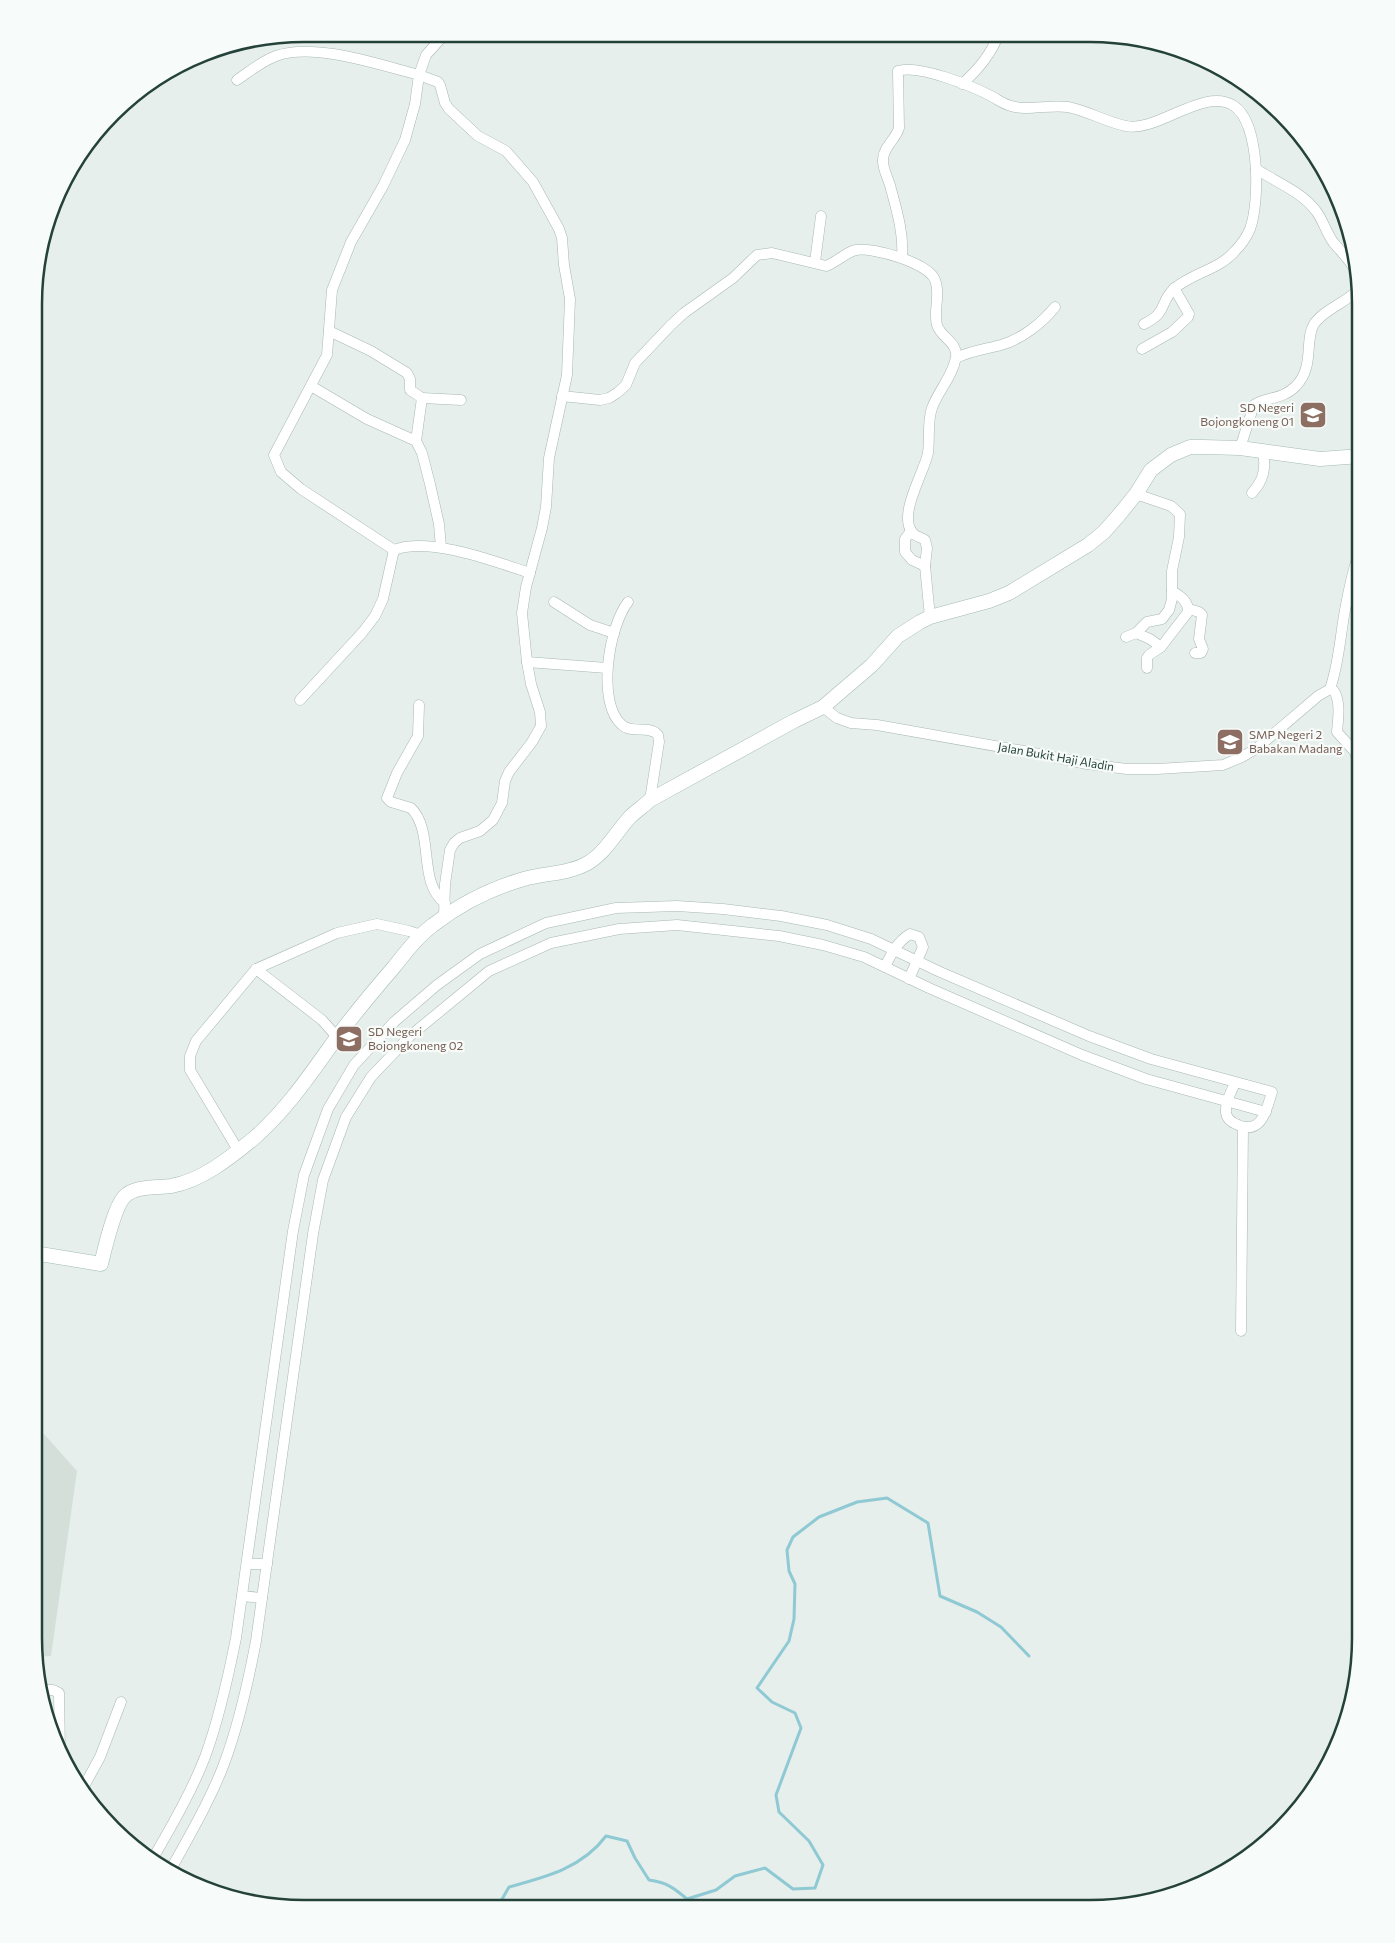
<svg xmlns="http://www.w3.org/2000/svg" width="1395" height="1943" font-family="Commissioner,sans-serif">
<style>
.built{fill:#d4dfda}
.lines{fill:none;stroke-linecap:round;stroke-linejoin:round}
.stream{stroke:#8ec9d4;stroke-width:3}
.street-casing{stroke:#a8b8b2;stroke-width:11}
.secondary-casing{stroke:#a4bbb3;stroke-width:15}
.street{stroke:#fff;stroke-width:10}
.secondary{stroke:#fff;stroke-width:14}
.labels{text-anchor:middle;stroke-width:4.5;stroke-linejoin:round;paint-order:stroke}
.education-label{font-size:12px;fill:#785e54;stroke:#f7fbf9;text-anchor:start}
.street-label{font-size:12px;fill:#24423a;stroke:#f7fbf9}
.rim{fill:none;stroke:#24423a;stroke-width:2.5}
</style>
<rect width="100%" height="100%" fill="#e6efeb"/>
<polygon class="built" points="44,1434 77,1471 51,1656 36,1657 34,1639 34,1435"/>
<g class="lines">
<path class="stream" d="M497 1908 509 1887C546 1877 582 1868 606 1836L627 1841 635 1858 649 1880C666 1882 674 1888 687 1899L716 1890 735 1876 765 1868 793 1889 815 1888 823 1865 809 1841 779 1812 776 1795 801 1728 795 1713 772 1702 757 1688 789 1641 794 1619 795 1584 789 1571 787 1550 793 1537 819 1517 857 1502 887 1498 928 1523 940 1596 977 1612 1001 1627 1029 1656"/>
<g class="street-casing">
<g id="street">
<path d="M237 80C250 71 262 61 276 56 314 42 380 65 419 75L415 104 405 140 383 186 351 242 332 290 327 355 274 455 281 472 301 489 394 550"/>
<path d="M962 84C978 70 990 56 998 36"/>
<path d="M1256 169C1276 182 1302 192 1316 211 1323 220 1326 232 1333 242 1342 253 1352 262 1358 275"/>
<path d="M902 258C904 235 897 211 891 189 889 179 882 169 883 159 884 146 896 139 899 128L898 71C918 64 972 86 991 96 997 99 1002 103 1008 105 1027 112 1048 104 1068 107 1088 111 1106 122 1126 126 1157 133 1204 86 1234 106 1260 123 1260 202 1250 229 1247 236 1241 245 1235 251 1220 269 1193 273 1175 288 1159 301 1169 312 1144 324"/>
<polyline points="815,262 821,216"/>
<polyline points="329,331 371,351 407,373 410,379 410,390 422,398"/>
<polyline points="1142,349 1172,332 1188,317 1189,314 1174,288"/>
<path d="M956 358C970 351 986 349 1001 345 1022 339 1042 323 1055 307"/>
<polyline points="311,386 367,419 416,441 422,453 430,484 439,524 441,547"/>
<path d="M562 396 600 400 609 398 617 393 626 385 635 363 671 325 684 313 733 278 757 255 772 253 826 266C837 262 846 252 856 250 873 247 929 263 935 280 941 294 933 311 937 325 941 338 958 342 956 357 953 376 938 391 932 408 927 422 930 439 928 453 924 473 898 514 912 532 915 537 921 537 925 540L927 548 925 566 930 617"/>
<polyline points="416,441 422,398 461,400"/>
<path d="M1240 448 1254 405C1266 396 1281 401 1296 386 1315 366 1304 341 1314 324 1324 309 1348 302 1360 288"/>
<path d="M1252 493C1264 480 1266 468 1263 451"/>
<polyline points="911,531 905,539 905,552 912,560 925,566"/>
<path d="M394 550C429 536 496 562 530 573"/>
<polyline points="554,602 590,625 614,633"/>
<path d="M628 602C609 626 596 703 622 725 632 734 650 725 658 735L659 742 650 800"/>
<polyline points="1189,609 1199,612 1202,615 1199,639 1203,649 1201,653 1195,653"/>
<polyline points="1136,633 1150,639 1161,647"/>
<polyline points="1126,637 1136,633 1147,622 1162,619 1169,610 1172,599 1172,571 1179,537 1180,514 1171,506 1136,494"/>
<polyline points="527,662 607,668"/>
<path d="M1147 668V658L1149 655 1161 647 1188 612C1189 602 1181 596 1172 591"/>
<path d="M1330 689C1339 663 1340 637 1345 610 1349 588 1354 566 1361 546"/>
<polyline points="300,700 362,633 375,616 383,599 394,550"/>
<path d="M419 705 418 736 397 773 387 798 391 802 411 808C435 832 417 883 445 903"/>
<path d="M823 707 837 718 851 723 877 725 1029 752 1087 764 1127 769H1157L1223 765 1242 757 1257 748 1318 696 1330 689 1334 691C1341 703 1338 719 1337 732L1355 752 1361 776"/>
<polyline points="444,916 445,884 450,850 454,843 460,838 480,831 493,820 502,803 505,781 509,772 532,742 541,726 540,712 531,684 527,662 522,613 526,587 542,528 546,507 549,458 567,375 570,299 564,265 562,238 559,229 533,182 506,151 478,136 449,109 445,103 440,85 438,82 419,75 426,55 445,34"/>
<path d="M885 967C891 954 897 942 910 934L919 937 923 947 909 979"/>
<polyline points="256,969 322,1020 337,1037"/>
<polyline points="238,1150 190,1070 190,1056 196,1041 256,969 337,933 377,924 409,931 421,935"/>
<polyline points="1241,1331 1243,1127"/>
<polyline points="247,1564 267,1564"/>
<polyline points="242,1596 262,1598"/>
<polyline points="39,1690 53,1690 59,1693 60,1753"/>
<polyline points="82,1790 100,1757 121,1702"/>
<path d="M152 1860C171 1827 191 1793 205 1757 219 1719 228 1678 236 1638L293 1231 304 1175 328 1109 354 1065 394 1022 437 985 480 954 546 923 616 908 677 906 723 909 781 916 827 925 871 939 938 971 1089 1036 1151 1059 1272 1092C1266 1112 1261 1136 1236 1124 1231 1122 1227 1119 1226 1113 1225 1103 1231 1092 1235 1083"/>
<path d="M170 1871C189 1836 210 1801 224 1764 239 1724 248 1683 256 1641L313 1234 323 1180 346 1117 371 1077 410 1036 489 971 551 943 619 929 677 925 779 936 823 945 864 957 929 988 1082 1055 1146 1079 1266 1112"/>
</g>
</g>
<g class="secondary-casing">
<path id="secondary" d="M34 1253 101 1264C105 1248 114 1208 124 1197 135 1185 157 1188 171 1186 201 1181 230 1158 253 1139 286 1111 312 1072 337 1037 355 1013 375 989 394 967 406 952 418 936 433 925 459 905 492 888 524 879 544 873 568 874 586 864 605 854 616 832 630 817 636 811 644 806 650 800L794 721 823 707 872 665 898 636 920 622 930 617 989 601 1009 593 1088 545 1104 532 1119 515 1136 494 1151 470 1171 455 1190 447H1203L1240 448 1320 459 1361 456"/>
</g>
<use href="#street" class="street"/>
<use href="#secondary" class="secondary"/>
</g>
<defs>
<g id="school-square" transform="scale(1.4375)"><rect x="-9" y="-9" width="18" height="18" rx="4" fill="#8d6e63" stroke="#f7fbf9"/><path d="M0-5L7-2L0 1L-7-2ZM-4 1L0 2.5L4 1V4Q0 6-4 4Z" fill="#fff"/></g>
</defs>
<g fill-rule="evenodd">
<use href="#school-square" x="1313" y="415"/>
<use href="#school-square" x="1230" y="742"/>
<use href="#school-square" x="349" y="1039"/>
</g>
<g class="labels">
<g class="education-label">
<text x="1294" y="412" text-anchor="end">SD Negeri<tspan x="1294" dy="14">Bojongkoneng 01</tspan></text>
<text x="1249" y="739">SMP Negeri 2<tspan x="1249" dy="14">Babakan Madang</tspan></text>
<text x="368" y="1036">SD Negeri<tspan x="368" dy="14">Bojongkoneng 02</tspan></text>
</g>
<g class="street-label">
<text transform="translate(1056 757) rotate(10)" y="4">Jalan Bukit Haji Aladin</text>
</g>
</g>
<path d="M0 0H1395V1943H0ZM304 42H1090A262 262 0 0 1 1352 304V1638A262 262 0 0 1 1090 1900H304A262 262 0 0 1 42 1638V304A262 262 0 0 1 304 42Z" fill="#f7fbf9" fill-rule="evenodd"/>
<path class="rim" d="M304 42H1090A262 262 0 0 1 1352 304V1638A262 262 0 0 1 1090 1900H304A262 262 0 0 1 42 1638V304A262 262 0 0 1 304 42Z"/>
</svg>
